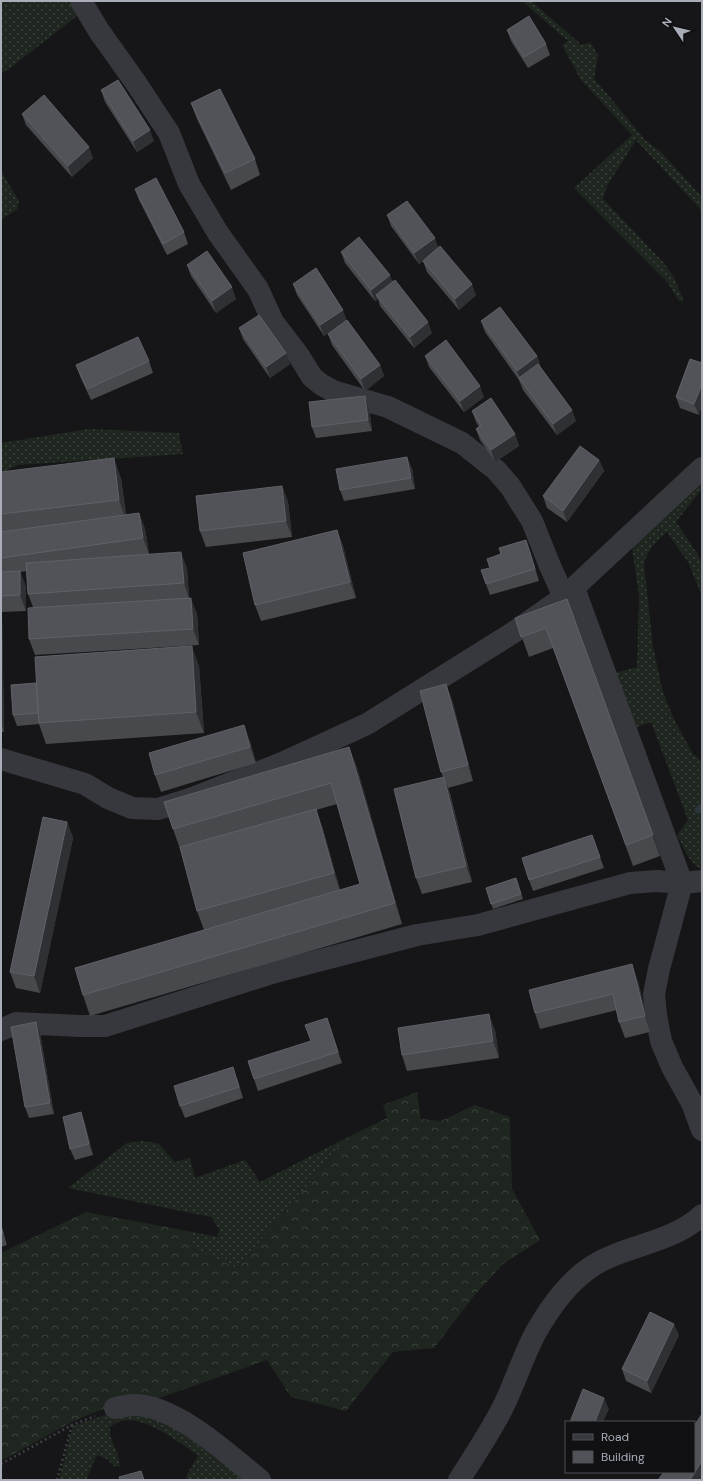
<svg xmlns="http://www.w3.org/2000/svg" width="703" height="1481" font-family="'DM Sans',sans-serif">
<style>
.grass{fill:url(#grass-dots)}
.forest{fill:url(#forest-crowns)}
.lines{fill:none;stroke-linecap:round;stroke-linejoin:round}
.stream{stroke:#2c353c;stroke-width:7}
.path{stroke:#3d3f44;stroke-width:2.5;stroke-dasharray:2 3;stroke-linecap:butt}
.minor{stroke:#37383d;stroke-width:22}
.wall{fill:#47494d;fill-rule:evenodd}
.shaded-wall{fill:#2f3033}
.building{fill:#525359;stroke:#5f6168}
</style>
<defs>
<pattern id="grass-dots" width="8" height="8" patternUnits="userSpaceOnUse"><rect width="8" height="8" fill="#1e261f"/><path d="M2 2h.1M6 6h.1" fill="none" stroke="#3c433d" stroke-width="1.8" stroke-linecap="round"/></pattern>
<pattern id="forest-crowns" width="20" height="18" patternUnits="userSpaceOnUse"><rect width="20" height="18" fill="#1e261f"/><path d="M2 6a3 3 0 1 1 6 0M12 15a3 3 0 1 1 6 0" fill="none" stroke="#3c433d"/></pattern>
</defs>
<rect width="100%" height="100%" fill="#161618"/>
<g class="grass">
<polygon points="1,1 79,1 78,15 9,69 1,73"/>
<polygon points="522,1 531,1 575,39 581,45 590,42 598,55 594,79 609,96 645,140 661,152 702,197 702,211 636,140 607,186 603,199 664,263 674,277 684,302 679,301 667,282 574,188 632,135 581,80 562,45 568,41"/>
<polygon points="1,171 19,201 17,210 1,219"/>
<polygon points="89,429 179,433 183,454 18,465 1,473 1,443"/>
<path d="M702 481V489L676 522 697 553 702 564V596L688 562 667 532C656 541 648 549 644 564L653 646 662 688 667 703 676 723 693 754 702 761V805L695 811H699L702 809V870C688 862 684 848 677 835L688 820 651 722 632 729 615 673 637 667 639 596 632 547Z"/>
<polygon points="344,1139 321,1170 237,1268 190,1247 193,1232 218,1237 219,1229 211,1217 68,1188 127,1143 144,1141 159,1144 175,1162 190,1158 195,1178 245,1160 260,1182"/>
<path d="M128 1411 165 1416 254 1480H189L186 1477 198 1455C177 1442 134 1405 110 1427V1436L117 1452 120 1467 114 1466 107 1459 97 1455 86 1480H59L73 1426 102 1416Z"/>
</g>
<polygon class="forest" points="417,1092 421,1119 441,1121 475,1105 510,1117 512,1189 540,1240 503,1264 474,1296 434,1348 393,1352 346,1411 291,1397 267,1360 148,1402 118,1404 90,1414 70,1423 1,1461 1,1253 86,1212 193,1232 190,1247 237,1268 321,1170 344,1139 387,1118 383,1105"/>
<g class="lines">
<polyline class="stream" points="698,810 702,807"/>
<g class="path">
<polyline points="1,1464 72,1425 95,1416"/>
<polyline points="57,1480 72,1425"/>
</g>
<g class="minor">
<polyline points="81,1 99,31 136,83 169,133 189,184 218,233 258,289 273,322 299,356 312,377 322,385 333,391 388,407 462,443 496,470 510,486 532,521 550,566 564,597"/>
<polyline points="574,588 682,883 659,969 654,994 656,1015 661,1041 672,1067 692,1103 702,1130"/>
<polyline points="1,759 85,784 108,798 132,808 158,809 190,799 282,763 367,724 514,632 564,597 702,468"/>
<polyline points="1,1030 16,1023 80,1026 105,1026 275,972 417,935 478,925 630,883 657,881 682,883 702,881"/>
<path d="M115 1408C121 1407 128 1405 134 1405 176 1405 229 1455 260 1480"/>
<path d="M459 1480C474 1456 490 1433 503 1407 515 1383 523 1356 536 1332 549 1309 566 1285 588 1269 623 1244 670 1245 702 1215"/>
</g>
</g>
<g class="wall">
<polygon points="507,30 546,44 550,55 528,68 511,41"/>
<polygon points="101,90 154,141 137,152 105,102"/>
<polygon points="191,103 255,159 260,175 231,190 197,119"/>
<polygon points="22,114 93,158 72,177 26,125"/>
<polygon points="135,189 184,232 188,244 167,255 139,200"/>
<polygon points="387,215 438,248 476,295 459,310 427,272 423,261 419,264 391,226"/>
<polygon points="341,252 393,281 432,333 414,348 380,306 378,299 375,301 345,263"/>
<polygon points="187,265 236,299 216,313 191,276"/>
<polygon points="293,284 346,320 380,365 384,376 365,391 332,345 328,334 333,330 324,336 297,295"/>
<polygon points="481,321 537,356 541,368 576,421 557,435 523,390 519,380 485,332"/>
<polygon points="239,328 290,364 270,378 243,339"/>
<polygon points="425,356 484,397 464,412 429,367"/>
<polygon points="690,359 699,415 680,408 676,397"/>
<polygon points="149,361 153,373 91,400 80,376 76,365"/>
<polygon points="365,396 369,407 372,431 316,438 312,427"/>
<polygon points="472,411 515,434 519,446 495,462 480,440 476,429 479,427 476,422"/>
<polygon points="599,460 604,471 567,522 547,508 543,496"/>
<polygon points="412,468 415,489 344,501 340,490"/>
<polygon points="1,472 121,478 126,515 139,513 145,529 149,554 187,568 189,598 197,614 199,645 35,655 29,639 33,607 28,594 27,571 20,572 26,587 26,611 2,612 4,732 1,732 1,572 2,572 1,568"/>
<polygon points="282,486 288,502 292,537 206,547 200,531"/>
<polygon points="337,530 343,546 356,598 261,621 255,605"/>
<polygon points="530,551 539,581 490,595 486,584 490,568 501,554"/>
<polygon points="567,599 660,856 633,866 553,648 529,657 515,618"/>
<polygon points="199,666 204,733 46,744 39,724 17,726 13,715 36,683"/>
<polygon points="446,684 452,700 473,781 448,788 450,793 472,882 422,894 416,878 443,777 441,772"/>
<polygon points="250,741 256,763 161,792 155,775"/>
<path d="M349 747 357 768 402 924 90 1016 83 995 204 930 197 911 180 849 173 829ZM337 804 360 884 340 890 323 829 316 810Z"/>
<polygon points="67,822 73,838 40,993 16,988 10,972"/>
<polygon points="592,835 604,868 533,891 529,880"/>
<polygon points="516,878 523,899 493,909 486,888"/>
<polygon points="638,981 650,1032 625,1038 619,1022 617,1010 540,1029 535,1013"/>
<polygon points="327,1018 342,1063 258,1091 254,1079 311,1041"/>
<polygon points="495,1030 499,1058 407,1071 402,1055"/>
<polygon points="40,1033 54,1114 29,1118 25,1107"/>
<polygon points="237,1078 243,1098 185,1118 180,1106"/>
<polygon points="81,1112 85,1124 93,1155 75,1160 70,1149"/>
<polygon points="1,1224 7,1245 1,1247"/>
<polygon points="679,1335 651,1393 626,1381 622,1369"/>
</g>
<g class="shaded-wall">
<polygon points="150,130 154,141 137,152 133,141"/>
<polygon points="89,147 93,158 72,177 68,166"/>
<polygon points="435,238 439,250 419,264 414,253"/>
<polygon points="390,275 394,286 376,295 378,299 375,301 371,290"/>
<polygon points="472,284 476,295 459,310 455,299"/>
<polygon points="232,287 236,299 216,313 212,301"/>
<polygon points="343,310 347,321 324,336 320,325"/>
<polygon points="428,322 432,333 414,348 410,337"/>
<polygon points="286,353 290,364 270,378 266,367"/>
<polygon points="537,356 541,368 522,382 517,371"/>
<polygon points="380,365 384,376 365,391 361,379"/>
<polygon points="702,384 702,406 699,415 694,404"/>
<polygon points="480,386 484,397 464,412 460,401"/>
<polygon points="365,396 369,407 372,431 368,420"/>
<polygon points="572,410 576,421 557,435 553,424"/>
<polygon points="515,434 519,446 495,462 491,450"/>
<polygon points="407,457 412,468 415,489 411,478"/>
<polygon points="114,458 121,478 126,521 119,500"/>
<polygon points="599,460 604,471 567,522 563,511"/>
<polygon points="282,486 288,502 292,537 286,521"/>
<polygon points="139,513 145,529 149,554 143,538"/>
<polygon points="337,530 343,546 356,598 350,582"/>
<polygon points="526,540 530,551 539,581 535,569"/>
<polygon points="181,552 187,568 189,599 184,583"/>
<polygon points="20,571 26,587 26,611 20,595"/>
<polygon points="191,598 197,614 199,645 193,629"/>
<polygon points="1,610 2,612 4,732 1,722"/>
<polygon points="192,646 199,666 204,733 196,712"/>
<polygon points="446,684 452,700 473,781 468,765"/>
<polygon points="244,725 250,741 256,763 250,747"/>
<polygon points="349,747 357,768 402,924 395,903"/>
<polygon points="444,777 450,793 472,882 466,866"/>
<polygon points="316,809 323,829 341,893 334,873"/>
<polygon points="67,822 73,838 40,993 34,976"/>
<polygon points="632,964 638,981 650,1032 645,1016"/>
<polygon points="489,1014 495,1030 499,1058 493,1041"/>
<polygon points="327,1018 331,1029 342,1063 338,1052"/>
<polygon points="36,1022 40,1033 54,1114 50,1103"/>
<polygon points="81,1112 85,1124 93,1155 89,1144"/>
<polygon points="1,1224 7,1245 1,1226"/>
<polygon points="674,1324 679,1335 651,1393 647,1381"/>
<polygon points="604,1398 609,1409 603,1422 595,1422"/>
<polygon points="702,1461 702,1480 690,1480"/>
</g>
<g class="building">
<polygon points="529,16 546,44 524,57 507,30"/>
<polygon points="118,80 150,130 133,141 101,90"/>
<polygon points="220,89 255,159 225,173 191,103"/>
<polygon points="44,95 89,147 68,166 22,114"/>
<polygon points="156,178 184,232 163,244 135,189"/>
<polygon points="407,201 435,238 414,253 387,215"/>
<polygon points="359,237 390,275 371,290 341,252"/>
<polygon points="440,246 472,284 455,299 423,261"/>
<polygon points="207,251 232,287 212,301 187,265"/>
<polygon points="316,268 343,310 320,325 293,284"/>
<polygon points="395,280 428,322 410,337 376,295"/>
<polygon points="500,307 537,356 517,371 481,321"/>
<polygon points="259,315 286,353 266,367 239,328"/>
<polygon points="347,320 380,365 361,379 328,334"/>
<polygon points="138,337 149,361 87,389 76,365"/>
<polygon points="446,340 480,386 460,401 425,356"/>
<polygon points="690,359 702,363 702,384 694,404 676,397"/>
<polygon points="538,364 572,410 553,424 519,378"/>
<polygon points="365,396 368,420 312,427 309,402"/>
<polygon points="491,398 515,434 491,450 476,429 481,425 472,411"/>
<polygon points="580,446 599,460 563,511 543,496"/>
<polygon points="407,457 411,478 340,490 336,469"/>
<polygon points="114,458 119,500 1,514 1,472"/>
<polygon points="282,486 286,521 200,531 196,496"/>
<polygon points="139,513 143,538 1,558 1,532"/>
<polygon points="337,530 350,582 255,605 243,553"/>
<polygon points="526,540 535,569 486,584 481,570 490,568 487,559 501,554 499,548"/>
<polygon points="181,552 184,583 28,594 26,563"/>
<polygon points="20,571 20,595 1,596 1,572"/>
<polygon points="191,598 193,629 29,639 28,608"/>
<polygon points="567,599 653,835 626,845 546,628 521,637 515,618"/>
<polygon points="192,646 196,712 39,723 35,657"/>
<polygon points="36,683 38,713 13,715 11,685"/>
<polygon points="446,684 468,765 441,772 420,691"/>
<polygon points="244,725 250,747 155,775 149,753"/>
<polygon points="349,747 395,903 83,995 75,968 360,884 331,783 173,829 164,802"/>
<polygon points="444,777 466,866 416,878 394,789"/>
<polygon points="316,809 334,873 197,911 180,847"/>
<polygon points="43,817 67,822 34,976 10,972"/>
<polygon points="592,835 600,857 529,880 522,858"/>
<polygon points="516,878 521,894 491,904 486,888"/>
<polygon points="632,964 645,1016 619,1022 613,994 535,1013 529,990"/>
<polygon points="489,1014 493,1041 402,1055 398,1028"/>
<polygon points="327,1018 338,1052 254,1079 248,1061 311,1041 305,1025"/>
<polygon points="36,1022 50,1103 25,1107 11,1027"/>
<polygon points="233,1067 239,1087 180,1106 174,1086"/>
<polygon points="81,1112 89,1144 70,1149 63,1117"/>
<polygon points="1,1226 3,1234 1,1234"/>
<polygon points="650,1312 674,1324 647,1381 622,1369"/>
<polygon points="583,1389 604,1398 595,1422 570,1422"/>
<polygon points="702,1414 702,1461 690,1480 658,1480 664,1472 694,1472 694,1426"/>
<polygon points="141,1471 144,1480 120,1480 119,1477"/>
</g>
<rect width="703" height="1481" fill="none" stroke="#a8adb8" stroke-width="4"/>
<rect x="565" y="1421" width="130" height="52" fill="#111113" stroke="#4d4f55"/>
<rect x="573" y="1434" width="20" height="6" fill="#37383d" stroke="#4d4f55"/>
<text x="601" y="1441" font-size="12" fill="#a8adb8">Road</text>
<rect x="573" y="1451" width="20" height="12" fill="#525359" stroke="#4d4f55"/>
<text x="601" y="1461" font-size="12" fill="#a8adb8">Building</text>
<g transform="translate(675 28) rotate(305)" stroke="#111113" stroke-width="3" paint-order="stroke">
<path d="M0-3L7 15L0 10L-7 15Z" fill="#a8adb8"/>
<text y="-6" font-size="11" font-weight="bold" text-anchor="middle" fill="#a8adb8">N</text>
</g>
</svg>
